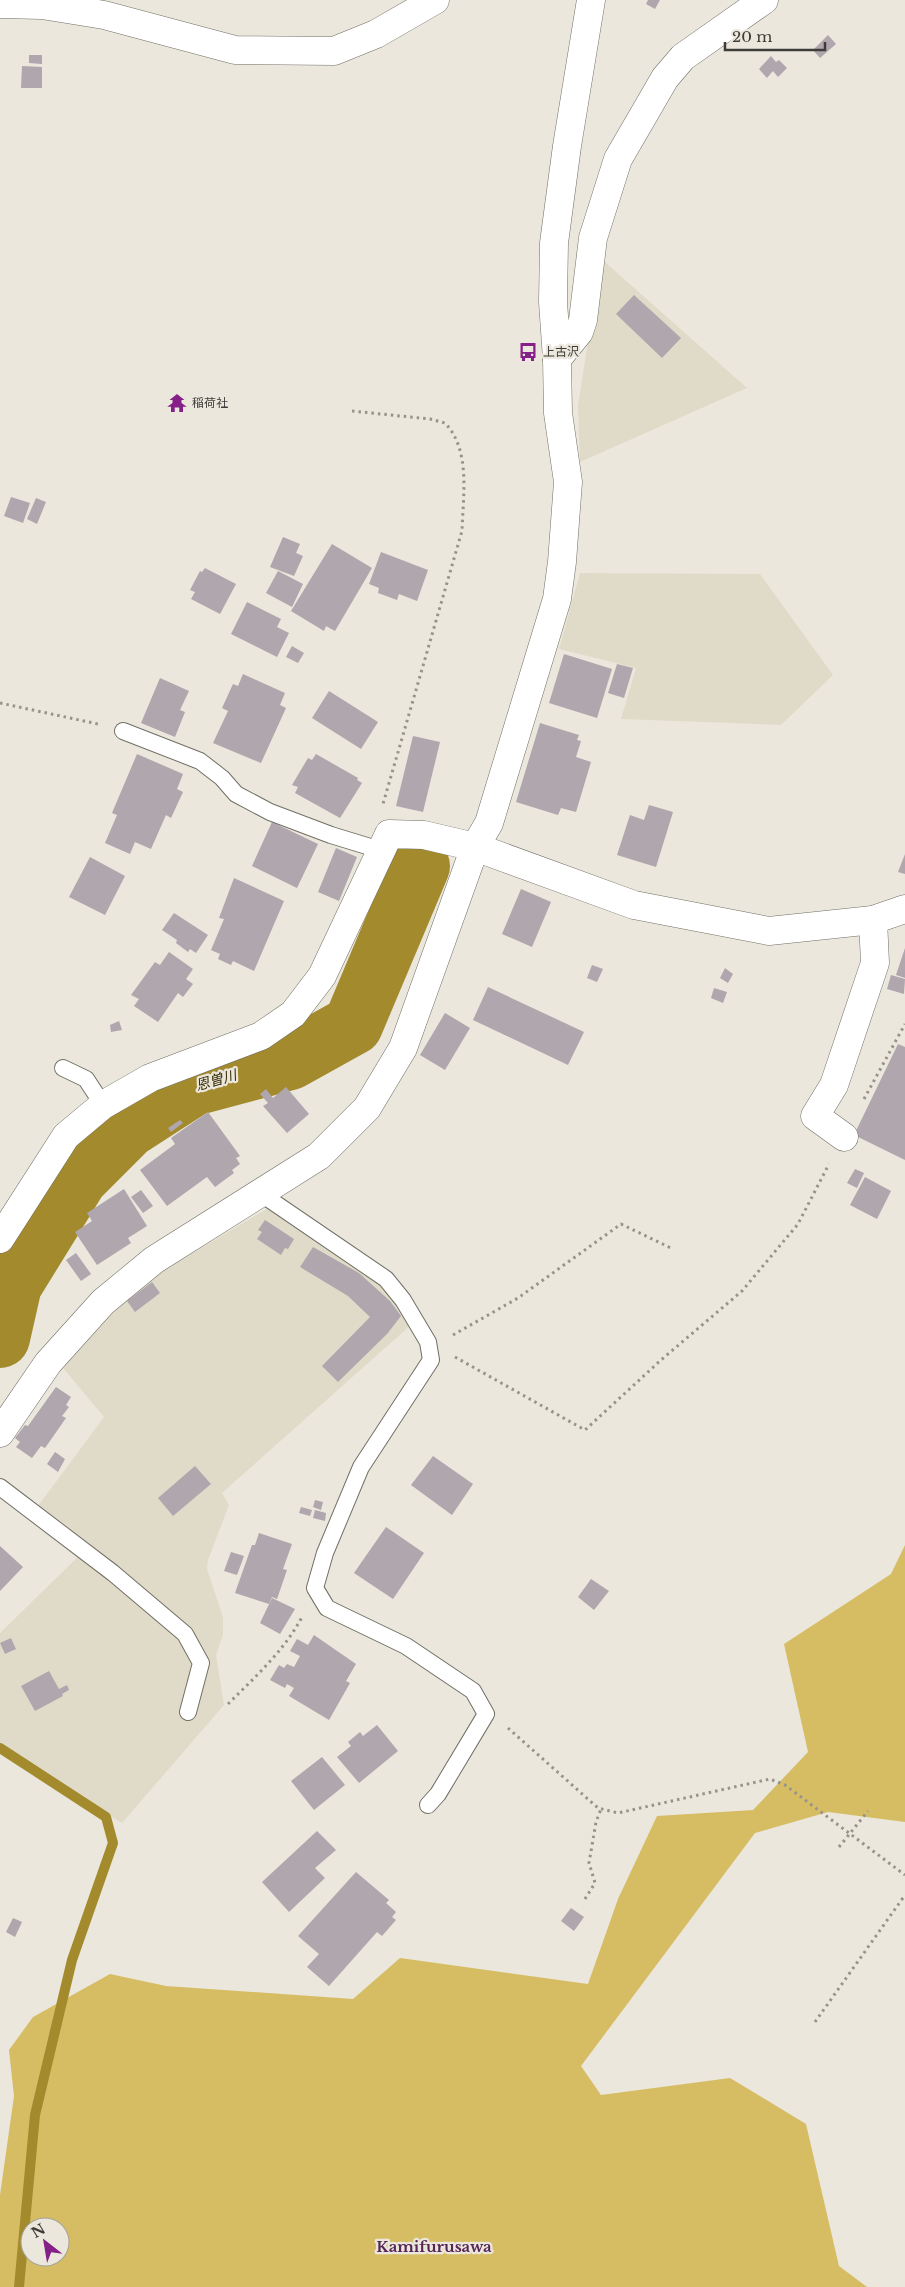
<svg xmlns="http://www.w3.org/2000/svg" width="905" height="2287" font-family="'Libre Baskerville','Noto Sans JP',serif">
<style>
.built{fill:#e0dbc9}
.green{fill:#d6bd64;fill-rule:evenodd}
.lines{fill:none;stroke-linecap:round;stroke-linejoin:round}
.stream{stroke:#a38a2d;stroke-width:10}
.river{stroke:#a38a2d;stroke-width:60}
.building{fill:#afa6ae}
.lane-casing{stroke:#716f65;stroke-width:18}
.street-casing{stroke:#716f65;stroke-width:29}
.secondary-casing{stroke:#716f65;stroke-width:29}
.path{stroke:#95938b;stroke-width:3;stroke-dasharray:2.5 4;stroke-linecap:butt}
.lane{stroke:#fff;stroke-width:16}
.street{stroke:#fff;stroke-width:28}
.secondary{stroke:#fff;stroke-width:28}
.labels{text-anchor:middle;stroke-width:4.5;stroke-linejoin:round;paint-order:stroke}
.poi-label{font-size:12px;fill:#3d3c38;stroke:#ebe7dc;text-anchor:start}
.water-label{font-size:14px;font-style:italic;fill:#332901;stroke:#ebe7dc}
.quarter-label{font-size:15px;font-weight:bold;fill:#552556;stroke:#ebe7dc}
</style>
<rect width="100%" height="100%" fill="#ebe7dc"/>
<g class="built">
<polygon points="597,255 747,388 580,462 578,405 590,329"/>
<polygon points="580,573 760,574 833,675 781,725 621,719 636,668 559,649"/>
<polygon points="270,1207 281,1218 318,1243 383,1284 412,1324 222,1493 229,1505 208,1560 207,1569 223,1617 223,1635 216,1655 224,1705 122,1823 0,1746 0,1633 89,1546 38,1506 104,1417 63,1368 112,1314 138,1290 164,1270"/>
</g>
<path class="green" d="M905 1545V1822L828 1812 755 1833 581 2066 601 2095 730 2078 806 2124 839 2266 867 2287H0V2195L14 2096 9 2050 33 2017 110 1974 166 1986 353 1999 400 1958 588 1984 618 1899 657 1816 753 1810 808 1752 784 1644 891 1574ZM30 2227H60V2257H30Z"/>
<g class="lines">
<polyline class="stream" points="0,1748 106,1817 113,1843 72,1960 35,2115 19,2287"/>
<polyline class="river" points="0,1338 12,1285 78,1178 128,1128 193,1086 290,1060 353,1025 420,866"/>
</g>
<g class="building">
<polygon points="648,0 660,0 655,9 646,4"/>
<polygon points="828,35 836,44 820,58 813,50"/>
<polygon points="29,55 42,55 42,64 29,63"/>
<polygon points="771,56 776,62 779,60 787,68 778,77 773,71 767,78 759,69"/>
<polygon points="22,66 42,67 42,88 21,88"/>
<polygon points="634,295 681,338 662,358 616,314"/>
<polygon points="173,397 183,399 181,409 170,406"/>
<polygon points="11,497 30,503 23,523 4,516"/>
<polygon points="36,498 46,502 37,524 27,519"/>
<polygon points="283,537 300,544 296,553 303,556 294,576 270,567"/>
<polygon points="332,544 372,568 335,631 326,626 324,631 291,611"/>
<polygon points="381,552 428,570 417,601 399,594 397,600 378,593 379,588 369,584"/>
<polygon points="205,568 236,584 220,614 191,599 195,592 190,590 200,571 202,572"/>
<polygon points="278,571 303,584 292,607 266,593"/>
<polygon points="247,602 281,619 277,627 289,633 277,657 231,634"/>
<polygon points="292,646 304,653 298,663 286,657"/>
<polygon points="564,654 612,669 597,718 549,703"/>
<polygon points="617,664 633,668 624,698 608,693"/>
<polygon points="243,674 285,693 280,705 286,708 261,763 213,743 228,711 222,708 233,684 238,686"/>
<polygon points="160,678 189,691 180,710 185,712 175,737 141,723"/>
<polygon points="329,691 378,722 361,749 312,718"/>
<polygon points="540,723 579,735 577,740 581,741 576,757 591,762 576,812 561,808 558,815 516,802"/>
<polygon points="413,736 440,742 423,812 396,806"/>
<polygon points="137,754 183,774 177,789 183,792 171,818 166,815 151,849 135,842 130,854 105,843 117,815 112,813"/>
<polygon points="316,754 358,778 357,780 362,783 340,818 295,793 298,787 292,785 308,758 312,760"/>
<polygon points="649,805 673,812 656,867 617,855 630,815 644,820"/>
<polygon points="272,822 318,844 297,888 252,866"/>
<polygon points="336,848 357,857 339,901 318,892"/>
<polygon points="905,854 905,874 898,872"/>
<polygon points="90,857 125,876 105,915 69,897"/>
<polygon points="234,878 284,901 254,971 233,961 231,965 218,959 220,954 211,950 224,919 219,918"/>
<polygon points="521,889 551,902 532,947 502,934"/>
<polygon points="174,913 208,935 196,953 190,949 188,952 176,943 177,940 162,930"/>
<polygon points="905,948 905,978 896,975"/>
<polygon points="169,952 193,969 186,979 193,984 183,997 178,993 158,1022 134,1006 139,999 131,995 155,962 160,965"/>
<polygon points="592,965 603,969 597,982 587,978"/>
<polygon points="725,968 733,974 728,983 720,978"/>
<polygon points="891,975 905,979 904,994 887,989"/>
<polygon points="488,987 584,1032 568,1065 473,1020"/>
<polygon points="714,988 727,992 723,1003 711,998"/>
<polygon points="445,1013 470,1028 445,1070 420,1055"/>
<polygon points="119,1021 122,1030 111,1032 110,1025"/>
<polygon points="898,1044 905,1047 905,1160 854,1135"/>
<polygon points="286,1087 309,1114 287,1133 263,1106 268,1103 260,1094 266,1089 273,1098"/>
<polygon points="208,1112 240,1156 236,1158 240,1164 232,1170 234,1173 215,1187 207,1177 167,1206 140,1170 175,1144 171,1138"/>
<polygon points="180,1120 183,1123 171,1132 168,1128"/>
<polygon points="855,1169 864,1173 857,1188 847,1183"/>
<polygon points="865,1177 891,1191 877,1219 850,1205"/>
<polygon points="124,1189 147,1226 128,1238 131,1243 97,1265 75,1232 92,1221 87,1213"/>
<polygon points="141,1190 153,1206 143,1213 131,1197"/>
<polygon points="265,1220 294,1239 288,1249 285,1248 281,1255 257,1239 262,1232 258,1230"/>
<polygon points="313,1247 359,1273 390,1301 401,1316 387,1334 338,1382 322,1366 370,1317 348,1296 300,1267"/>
<polygon points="76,1253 91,1274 81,1281 66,1260"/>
<polygon points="152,1282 160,1293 135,1312 127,1301"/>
<polygon points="56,1387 71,1397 66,1405 69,1407 62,1416 66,1418 45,1448 41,1446 32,1458 16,1447 20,1442 15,1438 25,1425 28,1426"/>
<polygon points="55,1452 65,1459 58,1472 47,1464"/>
<polygon points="433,1456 473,1484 452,1515 411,1485"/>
<polygon points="195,1466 211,1484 173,1516 158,1498"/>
<polygon points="315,1500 323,1502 321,1510 313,1507"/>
<polygon points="301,1507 312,1510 310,1516 299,1513"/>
<polygon points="315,1510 326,1513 325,1521 313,1518"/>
<polygon points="386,1527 424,1553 393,1599 354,1573"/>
<polygon points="259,1533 292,1544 283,1569 287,1570 277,1599 272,1597 269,1604 235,1593 252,1545 255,1545"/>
<polygon points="0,1546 23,1567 0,1591"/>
<polygon points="231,1552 244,1556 237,1575 224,1571"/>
<polygon points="591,1579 609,1591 594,1610 578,1597"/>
<polygon points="272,1598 295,1609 280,1634 260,1623"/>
<polygon points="314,1635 356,1664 346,1681 350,1683 329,1720 289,1696 294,1688 287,1684 285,1688 270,1680 279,1665 284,1668 287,1664 294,1667 300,1656 290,1651 297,1639 308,1645"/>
<polygon points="11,1638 16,1649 5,1654 0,1643"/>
<polygon points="49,1671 59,1689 67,1685 69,1690 62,1694 63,1696 35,1711 21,1686"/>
<polygon points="377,1725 398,1751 359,1783 337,1757 351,1746 348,1742 360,1732 363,1736"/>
<polygon points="322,1757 345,1785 314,1810 291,1781"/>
<polygon points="317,1831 336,1850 315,1868 325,1878 289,1912 262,1882"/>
<polygon points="356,1872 389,1900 386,1903 396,1912 392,1917 396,1920 382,1936 377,1932 329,1986 307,1967 319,1954 298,1936"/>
<polygon points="571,1908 584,1917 574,1931 561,1921"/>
<polygon points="13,1918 22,1922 15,1937 6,1932"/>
</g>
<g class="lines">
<g class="lane-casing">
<g id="lane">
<polyline points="123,731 200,761 222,778 236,794 270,812 331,835 380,850"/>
<polyline points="63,1068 86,1079 103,1105"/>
<polyline points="260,1193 386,1279 403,1300 428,1342 431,1360 361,1467 325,1553 315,1588 327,1608 406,1646 473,1691 486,1714 438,1794 428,1805"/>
<polyline points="0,1487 113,1573 185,1634 201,1663 188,1712"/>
</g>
</g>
<g class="street-casing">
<g id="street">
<polyline points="0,4 42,5 104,15 235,50 334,51 376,34 435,0"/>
<polyline points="557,359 579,332 583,320 593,238 618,159 665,78 683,57 764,0"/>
<polyline points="844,1137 815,1116 834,1085 875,963 873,920"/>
<polyline points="0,1239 66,1136 103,1105 150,1078 261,1036 293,1014 322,976 389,834 424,835 475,847 489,823 557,599 562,562 568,482 558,413 557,359 553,302 554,243 567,146 591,0"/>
</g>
</g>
<g class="secondary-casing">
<polyline id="secondary" points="0,1433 48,1363 103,1302 154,1260 319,1156 367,1108 403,1048 475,847 634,905 769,931 873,920 905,909"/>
</g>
<g class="path">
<path d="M352 411 430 419 445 423C471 450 463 496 462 531L383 804"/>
<polyline points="0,703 98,724"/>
<polyline points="864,1099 905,1024"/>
<polyline points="453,1335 518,1298 621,1224 673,1249"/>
<polyline points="455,1357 585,1430 661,1360 742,1291 798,1224 829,1164"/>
<path d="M228 1704C255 1677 284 1651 302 1617"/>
<polyline points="508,1728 598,1808 618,1813 770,1779 785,1785 905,1875"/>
<polyline points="839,1847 868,1811"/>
<polyline points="585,1899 595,1883 589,1863 596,1822 601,1809"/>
<polyline points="815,2022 905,1895"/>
</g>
<use href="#lane" class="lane"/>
<use href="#street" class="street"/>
<use href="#secondary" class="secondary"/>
</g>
<defs>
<g id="bus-bare" transform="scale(1.5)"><path d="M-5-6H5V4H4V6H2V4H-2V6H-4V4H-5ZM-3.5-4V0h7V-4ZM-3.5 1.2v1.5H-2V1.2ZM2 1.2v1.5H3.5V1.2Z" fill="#852088" stroke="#ebe7dc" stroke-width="2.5" paint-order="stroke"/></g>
<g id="temple-bare" transform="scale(1.5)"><path d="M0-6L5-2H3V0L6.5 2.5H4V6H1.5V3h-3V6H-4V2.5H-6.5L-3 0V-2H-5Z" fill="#852088" stroke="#ebe7dc" stroke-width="2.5" paint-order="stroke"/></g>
</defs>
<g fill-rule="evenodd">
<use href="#bus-bare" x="528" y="352"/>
<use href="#temple-bare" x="177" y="403"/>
</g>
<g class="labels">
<g class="poi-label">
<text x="543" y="356">上古沢</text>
<text x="192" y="407">稲荷社</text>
</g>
<g class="water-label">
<text transform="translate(216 1080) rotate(-16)" y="5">恩曽川</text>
</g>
<g class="quarter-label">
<text x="434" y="2252">Kamifurusawa</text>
</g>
</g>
<g transform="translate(45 2242) rotate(329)"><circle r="24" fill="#ebe7dc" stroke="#a5a39a"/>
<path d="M0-4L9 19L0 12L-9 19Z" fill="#852088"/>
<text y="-8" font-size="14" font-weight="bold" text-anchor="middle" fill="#3d3c38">N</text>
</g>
<path d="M725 42v8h100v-8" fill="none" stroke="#3d3c38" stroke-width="2.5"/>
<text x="732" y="42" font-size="15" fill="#3d3c38" stroke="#ebe7dc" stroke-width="4" paint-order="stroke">20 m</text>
</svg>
